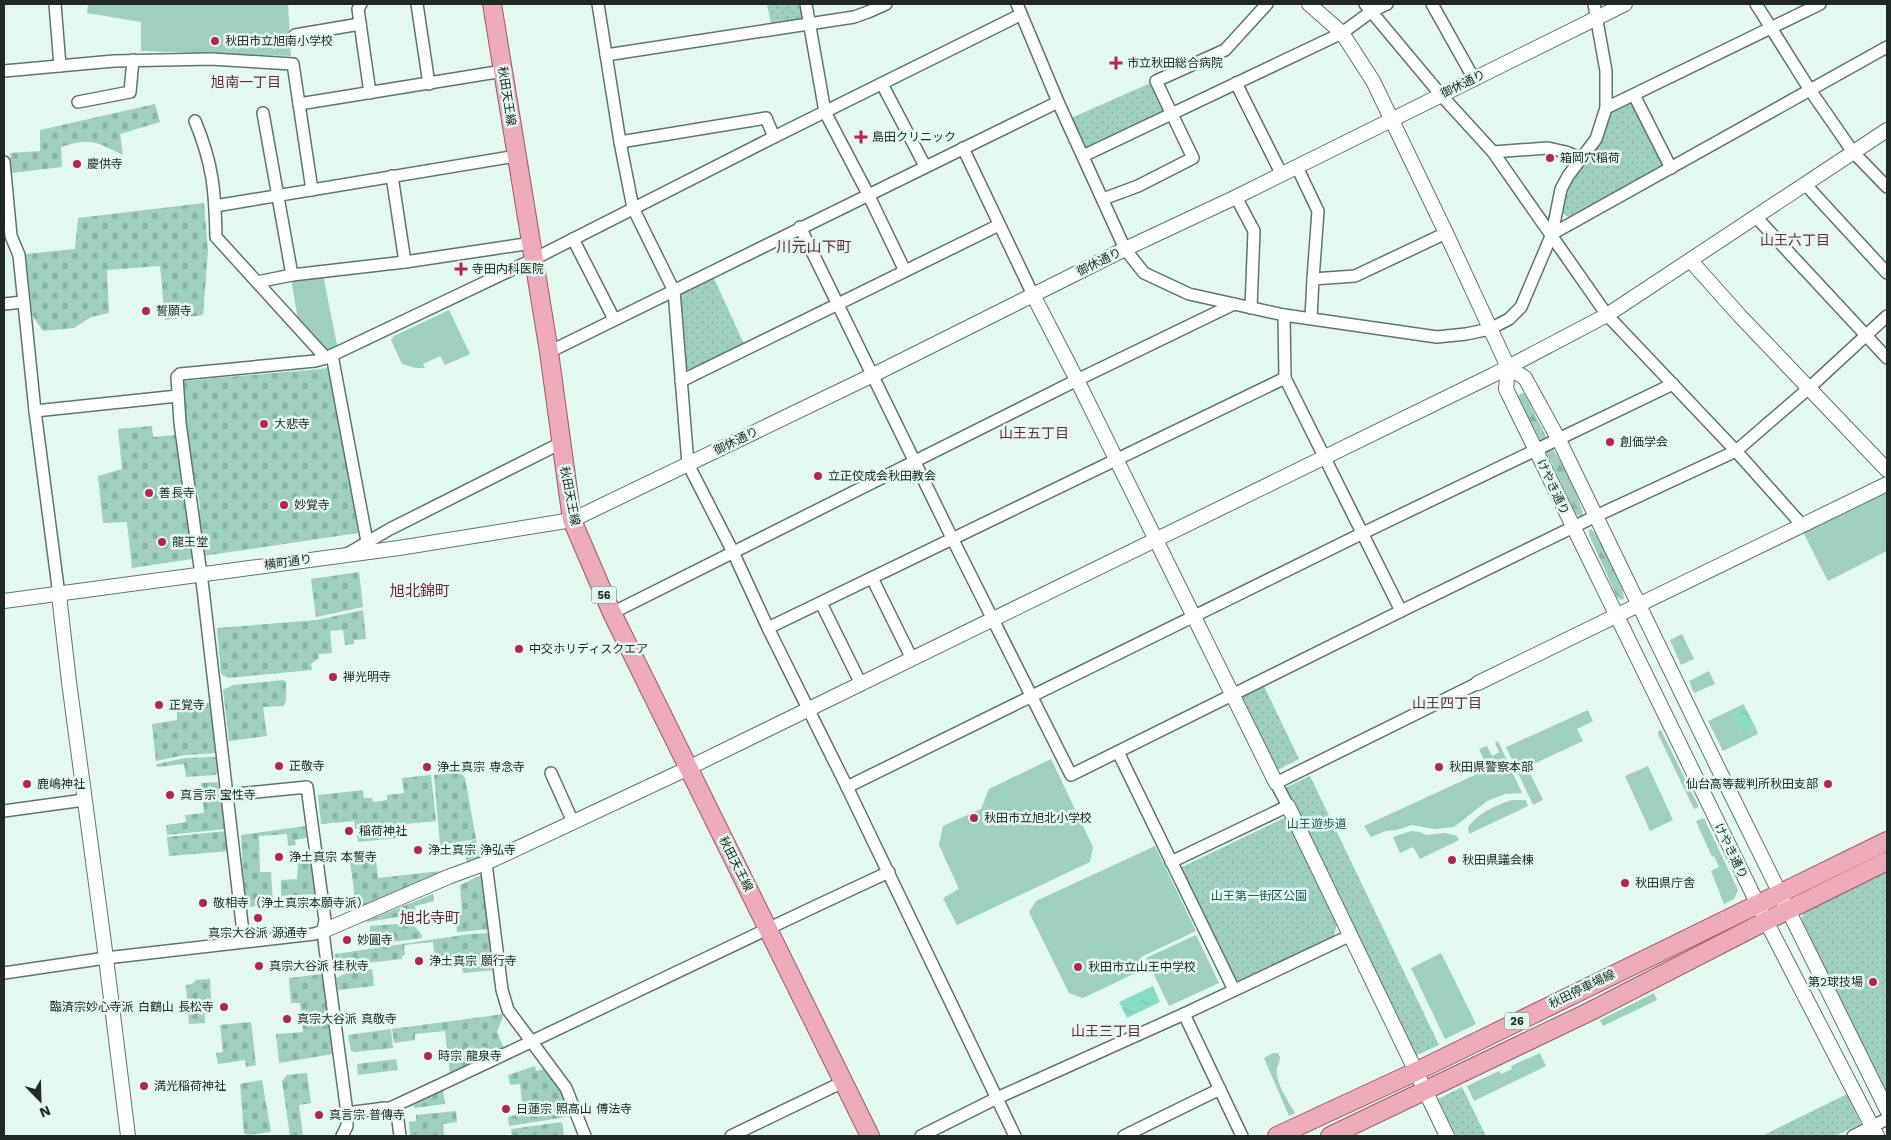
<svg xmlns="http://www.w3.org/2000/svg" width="1891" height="1140" font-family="'Work Sans','Noto Sans JP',sans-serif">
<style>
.grass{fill:#9ecfc0}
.forest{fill:url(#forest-firs)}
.cemetery{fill:url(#cemetery-stones)}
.park{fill:url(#park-dots)}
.water{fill:url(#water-ripples)}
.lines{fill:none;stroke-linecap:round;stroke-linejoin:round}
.minor-casing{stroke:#60746e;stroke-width:14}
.tertiary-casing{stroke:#60746e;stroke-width:16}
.primary-casing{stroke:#9e5868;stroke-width:20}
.minor{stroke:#fff;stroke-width:11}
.tertiary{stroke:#fff;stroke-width:14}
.primary{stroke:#edaab9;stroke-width:18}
.poi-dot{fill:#b42455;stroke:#e2f8f1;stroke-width:2}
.labels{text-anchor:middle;stroke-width:5;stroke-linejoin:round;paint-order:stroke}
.shield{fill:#e2f8f1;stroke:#5b6763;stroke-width:1}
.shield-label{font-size:11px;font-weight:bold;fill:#212926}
.poi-label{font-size:12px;fill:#212926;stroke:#e2f8f1;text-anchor:start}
.street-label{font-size:12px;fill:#212926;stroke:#e2f8f1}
.park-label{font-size:12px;fill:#175a4b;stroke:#e2f8f1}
.neighbourhood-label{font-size:14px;fill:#6c2739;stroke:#e2f8f1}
.quarter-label{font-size:15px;fill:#6c2739;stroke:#e2f8f1}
</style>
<defs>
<pattern id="forest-firs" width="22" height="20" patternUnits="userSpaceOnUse" patternTransform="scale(1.25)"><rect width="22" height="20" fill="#9ecfc0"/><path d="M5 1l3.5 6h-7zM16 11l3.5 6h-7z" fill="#88b2a5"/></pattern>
<pattern id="cemetery-stones" width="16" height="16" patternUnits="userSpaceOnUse" patternTransform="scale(1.25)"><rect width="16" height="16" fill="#9ecfc0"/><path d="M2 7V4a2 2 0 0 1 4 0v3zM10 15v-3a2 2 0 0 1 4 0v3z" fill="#88b2a5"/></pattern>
<pattern id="park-dots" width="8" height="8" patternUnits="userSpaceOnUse" patternTransform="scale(1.25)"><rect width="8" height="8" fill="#9ecfc0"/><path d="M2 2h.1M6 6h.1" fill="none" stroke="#88b2a5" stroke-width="1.8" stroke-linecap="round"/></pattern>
<pattern id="water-ripples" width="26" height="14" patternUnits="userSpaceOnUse" patternTransform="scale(1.25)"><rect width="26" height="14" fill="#89dcc4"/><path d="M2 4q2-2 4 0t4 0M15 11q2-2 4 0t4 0" fill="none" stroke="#76bda8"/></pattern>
</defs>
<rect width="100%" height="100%" fill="#e2f8f1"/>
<g class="grass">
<polygon points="88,4 288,4 291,56 141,51 141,22 87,13"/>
<polygon points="323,275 338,350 325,355 299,325 291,279"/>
<polygon points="449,310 470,354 445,365 440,356 423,364 425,368 416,368 402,364 391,340 394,336"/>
<polygon points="1887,494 1887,551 1828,581 1802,530 1876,496"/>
<polygon points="1682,634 1694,659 1681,665 1670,640"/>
<polygon points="1709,671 1715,684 1694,693 1689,681"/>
<polygon points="1744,704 1745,707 1733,714 1742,732 1755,726 1758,734 1723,751 1708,721"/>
<polygon points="1588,710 1593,721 1577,729 1583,741 1527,767 1543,800 1533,805 1506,747"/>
<polygon points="1661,730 1699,807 1694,809 1658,734 1658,731"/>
<polygon points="1498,741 1522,793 1505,794 1487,801 1454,827 1434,829 1412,825 1396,830 1386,831 1371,837 1364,826 1488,769 1479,749 1487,746 1492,756 1499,752 1495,743"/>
<polygon points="1051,759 1093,847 1090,862 957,925 943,898 959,889 939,845 943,826 981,809 989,789"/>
<polygon points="1648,766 1673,820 1650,831 1625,776"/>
<path d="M1512 800H1526L1528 806 1469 834 1468 827C1480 812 1494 806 1512 800Z"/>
<polygon points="1704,818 1738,890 1734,899 1724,904 1711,871 1719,867 1714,856 1712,857 1696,821"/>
<polygon points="1411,831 1420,832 1426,835 1445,833 1457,836 1459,840 1420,859 1413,847 1400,853 1393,837"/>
<polygon points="1155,846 1196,931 1141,957 1146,968 1083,998 1069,993 1029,912 1036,901"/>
<polygon points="1196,935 1219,983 1169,1006 1146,958"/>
<polygon points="1441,953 1476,1024 1445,1039 1411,968"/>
<polygon points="1654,993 1657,1000 1603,1026 1600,1020"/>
<path d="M1273 1053H1278L1280 1057C1280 1062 1278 1064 1277 1068 1274 1081 1289 1102 1295 1113L1289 1116 1264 1058Z"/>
<polygon points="1540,1053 1546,1066 1474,1101 1467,1086 1499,1071 1501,1074 1512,1069 1511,1066"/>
</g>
<g class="forest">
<polygon points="1524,393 1547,438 1547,442 1545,444 1541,441 1518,397 1520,394"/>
<path d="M1550 447C1558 452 1583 505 1583 516L1580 517 1576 514 1547 453V448Z"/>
<path d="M1591 529C1601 535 1624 586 1624 599L1621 600 1617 597 1589 535V530Z"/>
</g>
<g class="cemetery">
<path d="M155 104 160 122 120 134 123 155C96 142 91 137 61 147L62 167 11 173 10 153 40 151V130Z"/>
<polygon points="204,203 208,251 203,315 165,320 160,266 107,270 109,313 91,317 74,328 43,331 32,315 26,254 75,249 78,218"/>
<polygon points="331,368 358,533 203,556 196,511 200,508 198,494 194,490 186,429 183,381"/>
<polygon points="152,426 153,437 176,435 192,559 132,568 127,522 103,523 98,476 122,469 118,429"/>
<polygon points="359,572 363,607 316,617 311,579"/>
<polygon points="363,610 366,639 354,640 354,644 345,645 343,630 330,631 332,653 319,654 319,658 311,664 312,670 228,678 221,674 217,628 317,620"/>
<polygon points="283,680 286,682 286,700 283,706 263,707 267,736 229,741 223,690 233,685"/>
<polygon points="204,703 209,703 212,706 217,753 185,755 156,761 152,724 177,720 177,711 204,709"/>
<polygon points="218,757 220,770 215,775 186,777 184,764 157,767 156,764 185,758"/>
<polygon points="461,772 465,778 476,839 440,845 434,775"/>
<polygon points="431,775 436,821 355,829 354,821 321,824 318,795 363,790 364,798 372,798 373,802 387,800 387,795 404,793 402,778"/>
<polygon points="217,782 221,785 226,829 167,835 166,825 186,822 185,815 204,813 201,783"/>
<polygon points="305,826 307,838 295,840 296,845 288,846 287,834 259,836 260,872 271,872 273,905 245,907 241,835"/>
<polygon points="406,826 407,837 358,842 357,832"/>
<polygon points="226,831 229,851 169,856 167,837"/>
<polygon points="375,851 378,878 450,870 363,906 356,905 349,854"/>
<polygon points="311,859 316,894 281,896 281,880 297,879 298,861"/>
<polygon points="484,874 492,929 457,932 455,912 462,911 460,885"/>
<polygon points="433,894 434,901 415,906 416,914 367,922 366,921"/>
<path d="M410 923C415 927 421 931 422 938L370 945V926Z"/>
<polygon points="493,933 495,970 463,973 461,963 436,966 433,942 404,945 405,955 402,956 402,959 342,966 336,963 335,954 470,934"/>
<polygon points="372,969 374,986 338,990 336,978 347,973"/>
<polygon points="322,974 333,1054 279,1063 276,1034 303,1032 300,1003 291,1003 289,978"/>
<polygon points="210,979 211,1001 204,1002 205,1023 189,1024 186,985 192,984 196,980"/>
<polygon points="504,1014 497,1032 504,1049 450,1075 445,1031 415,1034 415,1040 394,1043 392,1029"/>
<polygon points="251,1022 256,1065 246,1067 245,1060 218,1064 216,1053 223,1052 220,1025"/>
<polygon points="391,1029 393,1048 355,1052 351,1051 348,1035"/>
<polygon points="396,1059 398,1070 358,1075 357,1064"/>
<polygon points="535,1066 536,1071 547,1068 562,1091 573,1116 509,1126 508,1117 523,1113 520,1084 510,1085 508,1075"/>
<polygon points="307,1073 311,1103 299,1105 303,1136 290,1136 282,1081 287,1075"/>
<polygon points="262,1080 271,1132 248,1135 244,1133 240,1084"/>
<polygon points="443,1088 445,1104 414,1108 413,1101"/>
<polygon points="456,1111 457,1122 443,1124 444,1135 410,1136 409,1122 416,1121 416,1115"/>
<polygon points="562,1122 564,1136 512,1136 511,1129"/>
</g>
<g class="park">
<polygon points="767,4 801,4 804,20 771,24"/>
<polygon points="1153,82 1166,112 1086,150 1071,118"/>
<polygon points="1629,102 1633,103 1663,160 1662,165 1574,216 1569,217 1563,214 1561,210 1571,183 1591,156 1610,114 1616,108"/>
<polygon points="713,276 744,344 692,370 686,369 679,298 681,291"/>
<polygon points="1263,684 1299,759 1274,772 1237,697"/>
<polygon points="1310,776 1439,1045 1412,1057 1283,789"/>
<polygon points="1286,817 1337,924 1333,940 1237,986 1180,868"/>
<polygon points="476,840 480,858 467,863 462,843"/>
<polygon points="1887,871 1887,1099 1801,922 1803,914 1809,908"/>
<polygon points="1462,1087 1486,1136 1456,1136 1438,1099"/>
<polygon points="1847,1094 1861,1124 1835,1136 1762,1136"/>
</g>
<g class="water">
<polygon points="1745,707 1755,726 1742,732 1733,714"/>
<polygon points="1153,986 1160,1002 1127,1018 1119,1002"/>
</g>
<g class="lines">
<g class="minor-casing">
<g id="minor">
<polyline points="55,4 60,66"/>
<polyline points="361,4 358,9 370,93"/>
<polyline points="417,4 429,84"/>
<polyline points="598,4 620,142 633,208 674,291 688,464 733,552 768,628 847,787 1363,533 1673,384"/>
<polyline points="806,4 825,112 868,194 905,271"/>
<polyline points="1017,4 1058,102 1125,249 1144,273 1189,294 1234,304 1284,315 1437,337 1466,334 1490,329 1509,319 1521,307 1552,234 1561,189 1568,176 1596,139 1606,108 1606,71 1594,4"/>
<polyline points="1365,4 1441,95 1493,152 1607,315 1736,451 1802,525"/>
<polyline points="1432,4 1474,79"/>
<polyline points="1756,4 1810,90 1853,152 1887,187"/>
<polyline points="295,35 360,24"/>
<polyline points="606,55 854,17 868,12 886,4"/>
<polyline points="4,71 114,61 211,59 293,64 312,190"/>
<polyline points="1236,83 1282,175"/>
<polyline points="882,84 925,166"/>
<polyline points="1634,95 1671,168"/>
<polyline points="78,102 130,92 133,60"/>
<polyline points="299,104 503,71"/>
<polyline points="1606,108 1820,4"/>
<polyline points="263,113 292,275"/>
<path d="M195 121C213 164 215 191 216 237L326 358"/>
<polyline points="620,142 766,118 774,137"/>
<polyline points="963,148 1033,295"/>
<polyline points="1493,152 1548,148 1566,152 1582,159"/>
<polyline points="1083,156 1342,33 1372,11 1387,4"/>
<polyline points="4,162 11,236 19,255 35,411 59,595"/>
<polyline points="1297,167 1318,211 1313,279"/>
<polyline points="392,176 405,262"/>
<polyline points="1805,184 1887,273"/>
<polyline points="1236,197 1254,231 1251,308"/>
<polyline points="1103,199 1138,186 1193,158 1156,81 1225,50 1267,4"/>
<polyline points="215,206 516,156"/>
<polyline points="1755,216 1887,358"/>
<polyline points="800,227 952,538 1071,775 1401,611 1596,516 1736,451 1809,388 1887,316"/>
<polyline points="1552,234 1887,47"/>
<polyline points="573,239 614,319"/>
<polyline points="257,282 292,275 405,262 532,243"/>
<polyline points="4,304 23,302"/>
<polyline points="1284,315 1285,378 1401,611"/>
<polyline points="1311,318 1313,279 1355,276 1446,233"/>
<polyline points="549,352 1058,102"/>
<polyline points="332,355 368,547"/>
<polyline points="681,381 999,225"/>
<polyline points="35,411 178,396"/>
<polyline points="347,554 390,529 561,443"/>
<polyline points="872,578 912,659"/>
<polyline points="821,603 861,684"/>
<polyline points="612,613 1077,380 1234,304"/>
<polyline points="768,628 1285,378"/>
<polyline points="1118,752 1234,990"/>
<polyline points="551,773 573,822"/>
<polyline points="847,787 1015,1136"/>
<polyline points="227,795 307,787 325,920 323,931 325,948 347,1113 347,1126 342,1136"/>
<polyline points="4,811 84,800"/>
<polyline points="1171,862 1288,806 1276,783 1478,683"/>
<polyline points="486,863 502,990 508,1010 566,1088 585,1136"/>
<polyline points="244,941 203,589 180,423 177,377 180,374 315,361 326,358 534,259 774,137 1020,15"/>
<polyline points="4,973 106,958 314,934 323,931"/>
<polyline points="1184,1014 1242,1136"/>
<path d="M390 1108C557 1031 722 949 889 872"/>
<polyline points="347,1113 385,1108 394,1109 397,1113 400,1136"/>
<polyline points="731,1136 843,1082"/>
<polyline points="921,1136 997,1098 1184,1014 1351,935"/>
<polyline points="1124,1136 1220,1089"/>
<polyline points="1853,1136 1887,1119"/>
</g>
</g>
<g class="tertiary-casing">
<g id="tertiary">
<polyline points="1309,4 1342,33 1373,81 1446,233 1508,367 1506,389 1766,921 1877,1136"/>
<polyline points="1690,260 1740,316 1887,470"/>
<polyline points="1033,295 1077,380 1276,783"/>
<polyline points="1508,367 1525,378 1559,440 1716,764 1887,1110"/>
<polyline points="59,595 69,682 106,958 128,1136"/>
<polyline points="4,601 399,548 572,520 873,375 1125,249 1236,197 1625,4"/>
<polyline points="1478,683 1887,484"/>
<polyline points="1288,806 1447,1136"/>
<polyline points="323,931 448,877 486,863 678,773 1493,375 1607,315 1887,130"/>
</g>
</g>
<g class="primary-casing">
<g id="primary">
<polyline points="492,4 549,352 572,520 612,613 870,1136"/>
<polyline points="1277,1136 1415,1072 1887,841"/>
<polyline points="1330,1136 1591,1011 1766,921 1887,861"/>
</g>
</g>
<use href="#minor" class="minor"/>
<use href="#tertiary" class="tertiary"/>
<use href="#primary" class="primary"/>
</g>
<g class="poi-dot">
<circle cx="215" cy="41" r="5"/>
<path d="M1113.5 55.5h5v5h5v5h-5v5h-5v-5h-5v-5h5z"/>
<path d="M858.5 129.5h5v5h5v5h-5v5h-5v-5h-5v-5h5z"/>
<circle cx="1550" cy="158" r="5"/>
<circle cx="77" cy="164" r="5"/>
<path d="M458.5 261.5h5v5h5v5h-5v5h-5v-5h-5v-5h5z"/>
<circle cx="146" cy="311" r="5"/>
<circle cx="264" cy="424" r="5"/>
<circle cx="1610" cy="442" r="5"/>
<circle cx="818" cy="476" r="5"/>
<circle cx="149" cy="493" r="5"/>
<circle cx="284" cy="505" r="5"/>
<circle cx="162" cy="542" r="5"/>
<circle cx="519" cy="649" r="5"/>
<circle cx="333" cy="677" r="5"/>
<circle cx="159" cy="705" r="5"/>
<circle cx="279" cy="766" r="5"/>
<circle cx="427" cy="767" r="5"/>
<circle cx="1439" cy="767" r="5"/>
<circle cx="27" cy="784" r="5"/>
<circle cx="1828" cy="784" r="5"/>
<circle cx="170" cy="795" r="5"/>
<circle cx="974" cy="818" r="5"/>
<circle cx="349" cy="831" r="5"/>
<circle cx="418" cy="850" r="5"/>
<circle cx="279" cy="857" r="5"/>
<circle cx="1452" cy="860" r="5"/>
<circle cx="1625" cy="883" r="5"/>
<circle cx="203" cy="903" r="5"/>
<circle cx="258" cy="918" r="5"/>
<circle cx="347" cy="940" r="5"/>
<circle cx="419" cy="961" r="5"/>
<circle cx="259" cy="966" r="5"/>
<circle cx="1078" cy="967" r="5"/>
<circle cx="1873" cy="982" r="5"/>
<circle cx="224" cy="1007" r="5"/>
<circle cx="287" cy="1019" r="5"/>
<circle cx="428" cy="1056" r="5"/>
<circle cx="144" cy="1086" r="5"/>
<circle cx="506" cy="1109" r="5"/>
<circle cx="319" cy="1115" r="5"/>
</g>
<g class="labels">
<g class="shield">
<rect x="591.5" y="586.5" width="25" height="17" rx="4"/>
<rect x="1504.5" y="1012.5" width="25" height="17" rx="4"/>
</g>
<g class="shield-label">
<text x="604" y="599">56</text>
<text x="1517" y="1025">26</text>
</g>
<g class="poi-label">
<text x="225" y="45">秋田市立旭南小学校</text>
<text x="1127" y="67">市立秋田総合病院</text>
<text x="872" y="141">島田クリニック</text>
<text x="1560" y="162">箱岡穴稲荷</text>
<text x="87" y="168">慶供寺</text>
<text x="472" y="273">寺田内科医院</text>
<text x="156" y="315">誓願寺</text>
<text x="274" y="428">大悲寺</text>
<text x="1620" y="446">創価学会</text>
<text x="828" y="480">立正佼成会秋田教会</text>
<text x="159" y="497">善長寺</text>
<text x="294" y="509">妙覚寺</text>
<text x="172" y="546">龍王堂</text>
<text x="529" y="653">中交ホリディスクエア</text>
<text x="343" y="681">禅光明寺</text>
<text x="169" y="709">正覚寺</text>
<text x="289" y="770">正敬寺</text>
<text x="437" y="771">浄土真宗 専念寺</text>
<text x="1449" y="771">秋田県警察本部</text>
<text x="37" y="788">鹿嶋神社</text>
<text x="1818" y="788" text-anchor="end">仙台高等裁判所秋田支部</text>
<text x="180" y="799">真言宗 宝性寺</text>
<text x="984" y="822">秋田市立旭北小学校</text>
<text x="359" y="835">稲荷神社</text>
<text x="428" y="854">浄土真宗 浄弘寺</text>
<text x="289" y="861">浄土真宗 本誓寺</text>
<text x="1462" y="864">秋田県議会棟</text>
<text x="1635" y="887">秋田県庁舎</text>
<text x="213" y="907">敬相寺（浄土真宗本願寺派）</text>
<text x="258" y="937" text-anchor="middle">真宗大谷派 源通寺</text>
<text x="357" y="944">妙圓寺</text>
<text x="429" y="965">浄土真宗 願行寺</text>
<text x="269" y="970">真宗大谷派 桂秋寺</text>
<text x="1088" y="971">秋田市立山王中学校</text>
<text x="1863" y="986" text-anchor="end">第2球技場</text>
<text x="214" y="1011" text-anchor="end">臨済宗妙心寺派 白鶴山 長松寺</text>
<text x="297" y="1023">真宗大谷派 真敬寺</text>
<text x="438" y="1060">時宗 龍泉寺</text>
<text x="154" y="1090">満光稲荷神社</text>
<text x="516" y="1113">日蓮宗 照高山 傅法寺</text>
<text x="329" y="1119">真言宗 普傳寺</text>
</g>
<g class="street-label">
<text transform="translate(1463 84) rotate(-26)" y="4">御休通り</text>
<text transform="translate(507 96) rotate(81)" y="4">秋田天王線</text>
<text transform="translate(1099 262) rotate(-26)" y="4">御休通り</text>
<text transform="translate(736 441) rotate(-26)" y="4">御休通り</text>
<text transform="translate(1553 487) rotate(65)" y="4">けやき通り</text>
<text transform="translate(570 496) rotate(79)" y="4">秋田天王線</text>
<text transform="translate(288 562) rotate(-8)" y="4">横町通り</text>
<text transform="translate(1731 851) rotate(64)" y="4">けやき通り</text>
<text transform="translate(736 864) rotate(63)" y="4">秋田天王線</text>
<text transform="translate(1582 989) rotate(-26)" y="4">秋田停車場線</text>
</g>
<g class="park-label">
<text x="1317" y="828">山王遊歩道</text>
<text x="1259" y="900">山王第一街区公園</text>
</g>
<g class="neighbourhood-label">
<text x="246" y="87">旭南一丁目</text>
<text x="1795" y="245">山王六丁目</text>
<text x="1034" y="438">山王五丁目</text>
<text x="1447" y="708">山王四丁目</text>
<text x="1106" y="1036">山王三丁目</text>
</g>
<g class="quarter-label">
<text x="814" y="252">川元山下町</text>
<text x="420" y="596">旭北錦町</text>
<text x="430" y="923">旭北寺町</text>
</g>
</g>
<rect width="1891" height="1140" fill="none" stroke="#212926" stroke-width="10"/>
<g transform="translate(40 1100) rotate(157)" stroke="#e2f8f1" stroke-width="4" paint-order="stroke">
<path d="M0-4L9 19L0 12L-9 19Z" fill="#212926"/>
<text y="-8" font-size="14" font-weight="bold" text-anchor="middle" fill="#212926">N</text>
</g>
</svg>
